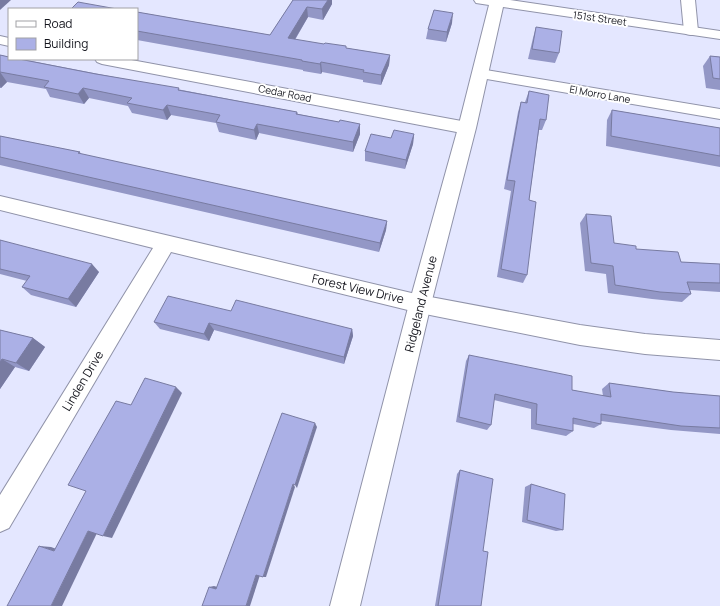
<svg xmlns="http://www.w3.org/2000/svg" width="720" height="606" font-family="Manrope,sans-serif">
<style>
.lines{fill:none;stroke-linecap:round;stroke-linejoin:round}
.street-casing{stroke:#9093a9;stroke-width:2}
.secondary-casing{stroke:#9093a9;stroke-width:2}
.street{fill:#fff;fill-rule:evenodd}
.secondary{fill:#fff;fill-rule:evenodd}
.wall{fill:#9397c6}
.shaded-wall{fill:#787ba1}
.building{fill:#abb0e6;stroke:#787ba1}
.labels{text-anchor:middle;stroke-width:4;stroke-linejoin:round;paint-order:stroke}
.far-street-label{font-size:10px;fill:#14151d;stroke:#fff}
.street-label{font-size:12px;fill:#14151d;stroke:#fff}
</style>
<rect width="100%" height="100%" fill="#e4e7ff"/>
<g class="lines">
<g class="street-casing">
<g id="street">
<polygon points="681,0 695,0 698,31 696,34 691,35 686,34 684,31"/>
<polygon points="0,36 9,38 9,46 0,44"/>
<polygon points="95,59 126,59 467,122 473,124 475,128 473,132 467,134 102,64 97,62"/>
<polygon points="480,69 720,109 720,119 475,77 472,74 475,71"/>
<polygon points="0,196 420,295 580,325 645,334 720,340 720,360 645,354 580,345 420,313 171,252 9,528 0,532 0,495 153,248 0,210"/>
</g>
</g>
<g class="secondary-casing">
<polygon id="secondary" points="474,0 510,0 720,31 720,39 503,7 476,128 431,304 360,606 330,606 409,304 458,128 489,5 476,3"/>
</g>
<use href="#street" class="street"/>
<use href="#secondary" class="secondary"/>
</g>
<g class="wall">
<polygon points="293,0 332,0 332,4 323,20 308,17 295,40 324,44 346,46 346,48 390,55 389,65 381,85 363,82 363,80 322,72 321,74 303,71 303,70 137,40 137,12 270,35"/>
<polygon points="452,23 446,42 426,39 428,29"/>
<polygon points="536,27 559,53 555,63 528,59 533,38"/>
<polygon points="0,55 297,112 298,114 339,122 360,124 360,134 353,152 259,133 256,140 219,132 216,123 171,115 167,120 132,113 128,106 89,98 84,104 50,97 46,89 7,82 1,88 0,88"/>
<polygon points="710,56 720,57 720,90 706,88 703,66"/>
<polygon points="529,91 546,120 542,130 539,130 529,200 527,275 523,283 497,277 511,191 504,189 518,112 521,102 525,102"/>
<polygon points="612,110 720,128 720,167 606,146 607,120"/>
<polygon points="414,134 413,144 405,169 365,161 365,151 391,138"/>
<polygon points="0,136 80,152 81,154 387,221 386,230 379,252 0,165"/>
<polygon points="586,214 614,243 681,262 720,264 720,292 690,290 691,294 682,302 652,299 608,293 606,274 585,271 580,223"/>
<polygon points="0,240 99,272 76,307 31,295 22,287 27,281 0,274"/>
<polygon points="231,311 352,329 353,336 344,364 214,330 209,341 160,329 154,322"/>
<polygon points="0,330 33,338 45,347 29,371 15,367 0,389"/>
<polygon points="469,355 572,390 603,396 602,389 609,383 673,392 720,396 720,434 671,430 601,421 601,424 594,428 573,424 573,431 566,436 531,429 531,409 494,400 491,425 487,430 456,422 466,361"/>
<polygon points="460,470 483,551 481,606 435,606 457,474"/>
<polygon points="531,484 563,530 556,531 522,522 525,487"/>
</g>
<g class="shaded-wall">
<polygon points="0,0 11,0 0,10"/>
<polygon points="328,0 332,0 332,4 323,20 322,9"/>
<polygon points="307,7 308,17 289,49 288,38"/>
<polygon points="453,13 452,23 446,42 447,32"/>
<polygon points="390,55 389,65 381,85 381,75"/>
<polygon points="321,62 322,72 321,74 320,64"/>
<polygon points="0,72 7,82 1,88 0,86"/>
<polygon points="83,88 89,98 84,104 78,94"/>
<polygon points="167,105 171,115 167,120 163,110"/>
<polygon points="257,124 259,133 256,140 254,130"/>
<polygon points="360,124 360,134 353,152 353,142"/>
<polygon points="414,134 413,144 405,169 406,160"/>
<polygon points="387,221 386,230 379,252 380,243"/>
<polygon points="92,264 99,272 76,307 68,299"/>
<polygon points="209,323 214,330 209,341 204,334"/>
<polygon points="352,329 353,336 344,364 344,357"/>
<polygon points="33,338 45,347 29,371 16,363"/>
<polygon points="2,359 15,367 0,389 0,362"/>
<polygon points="176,387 182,393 112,538 103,536"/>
<polygon points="315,423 317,427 297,488 295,485"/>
<polygon points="293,484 295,487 266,577 263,577"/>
<polygon points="88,531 97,533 62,606 51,606"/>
<polygon points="39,546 51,547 65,552 54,551"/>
<polygon points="256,575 260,575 250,606 246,606"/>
<polygon points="214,586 221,588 216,589 209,587"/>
</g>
<g class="building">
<polygon points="293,0 328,0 322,9 307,7 288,38 324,44 325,43 346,46 346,48 390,55 381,75 363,72 364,70 321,62 320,64 302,61 302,60 137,31 137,12 270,35"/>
<polygon points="78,2 117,9 71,9"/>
<polygon points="434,10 453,13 447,32 428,29"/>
<polygon points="536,27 562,31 559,53 532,49"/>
<polygon points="0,55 9,57 9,59 19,59 96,74 179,88 178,90 297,112 296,114 339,122 340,120 360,124 353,142 257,124 254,130 216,122 220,115 167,105 163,110 127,103 132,98 83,88 78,94 44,87 49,81 0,72"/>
<polygon points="710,56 720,57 720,79 713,78"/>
<polygon points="529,91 549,95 546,120 540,119 529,200 536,202 527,275 501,269 515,181 507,180 521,102 527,103"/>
<polygon points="612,110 720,128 720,156 611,136"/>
<polygon points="394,130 414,134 406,160 365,151 371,134 391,138"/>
<polygon points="0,136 80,152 78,153 387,221 380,243 0,157"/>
<polygon points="586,214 611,216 614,243 636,246 636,249 678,252 681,262 720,264 720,283 687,282 691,294 660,292 615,285 613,266 591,263"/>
<polygon points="0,240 92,264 68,299 22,287 30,276 0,269"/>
<polygon points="168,296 231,311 236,300 352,329 344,357 209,323 204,334 154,322"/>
<polygon points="0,330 33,338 16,363 2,359 0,362"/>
<polygon points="469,355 572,376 572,390 611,397 609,383 673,392 720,396 720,428 681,426 601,414 601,424 573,418 573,431 536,424 537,404 495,394 491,425 459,417"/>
<polygon points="145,378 176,387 103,536 88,531 51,606 7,606 39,546 54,551 86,491 68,485 116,401 131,405"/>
<polygon points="282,413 315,423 295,485 293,484 263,577 256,575 246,606 202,606 209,587 216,589"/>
<polygon points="460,470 493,479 483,551 488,552 481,606 438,606"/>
<polygon points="531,484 565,494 563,530 527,520"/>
</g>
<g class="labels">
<g class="far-street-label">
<text transform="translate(600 18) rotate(8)" y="4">151st Street</text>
<text transform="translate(285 93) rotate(11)" y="4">Cedar Road</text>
<text transform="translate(600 94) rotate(10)" y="4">El Morro Lane</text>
</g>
<g class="street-label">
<text transform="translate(358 289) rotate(13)" y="4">Forest View Drive</text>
<text transform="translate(421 304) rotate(-76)" y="4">Ridgeland Avenue</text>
<text transform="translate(83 381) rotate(-59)" y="4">Linden Drive</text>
</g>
</g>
<rect x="8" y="8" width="130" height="52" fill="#ffffff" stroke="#a1a1a5"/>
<rect x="16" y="21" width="20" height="6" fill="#ffffff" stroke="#a1a1a5"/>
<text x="44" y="28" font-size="12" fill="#14151d">Road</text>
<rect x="16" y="38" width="20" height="12" fill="#abb0e6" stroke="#a1a1a5"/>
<text x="44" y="48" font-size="12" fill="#14151d">Building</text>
</svg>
